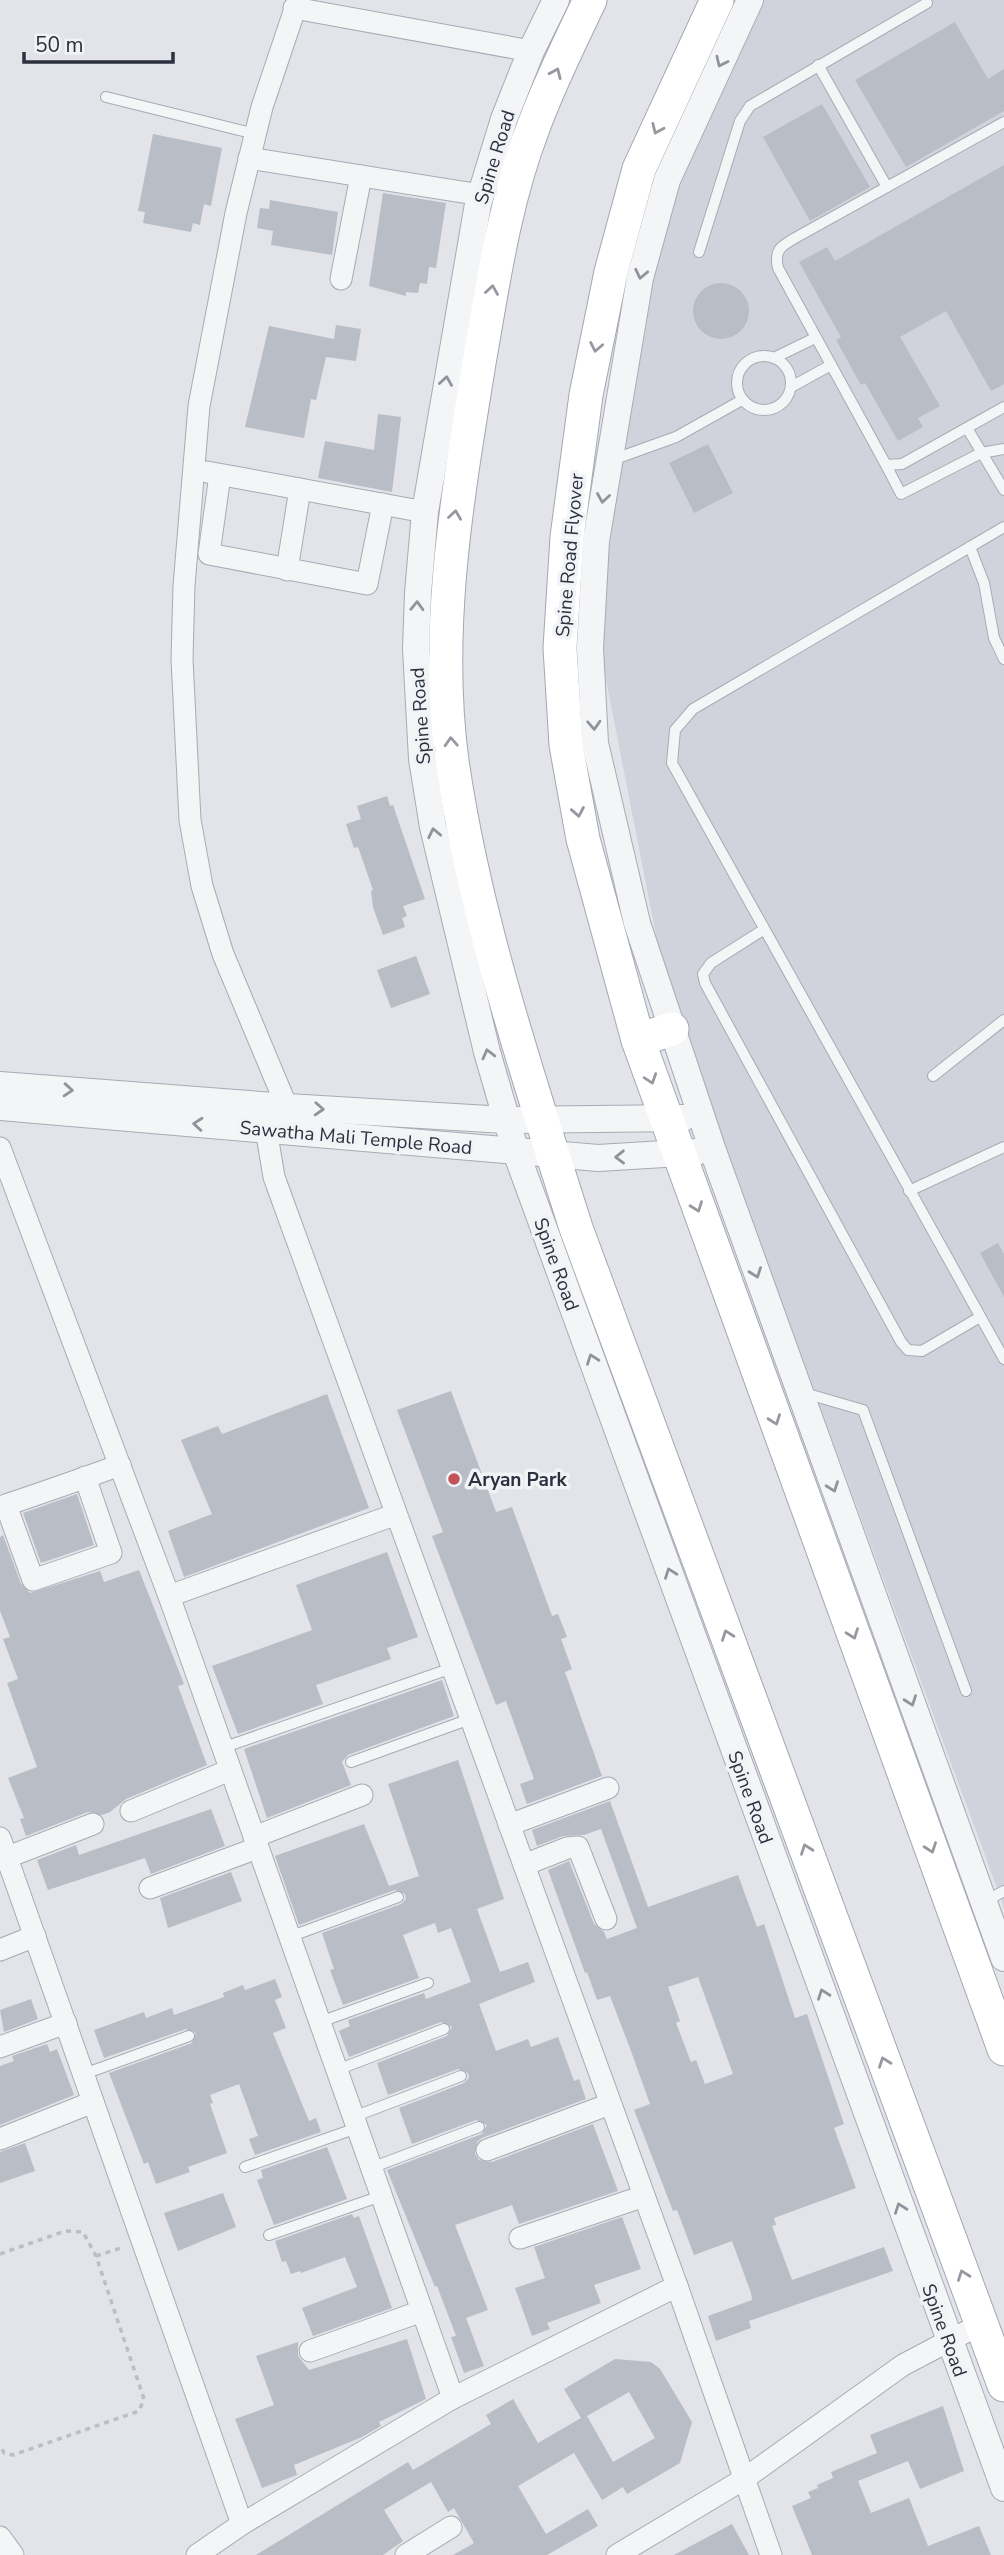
<svg xmlns="http://www.w3.org/2000/svg" width="1004" height="2555" font-family="'Nunito Sans',sans-serif">
<style>
.built{fill:#d0d3db}
.building{fill:#b9bdc5;fill-rule:evenodd}
.lines{fill:none;stroke-linecap:round;stroke-linejoin:round}
.service-casing{stroke:#a7abb3;stroke-width:12}
.minor-casing{stroke:#a7abb3;stroke-width:23}
.tertiary-casing{stroke:#a7abb3;stroke-width:28}
.primary-casing{stroke:#a2a7b3;stroke-width:35}
.path{stroke:#bcbec3;stroke-width:3.5;stroke-dasharray:5 5;stroke-linecap:butt}
.service{stroke:#f4f5f7;stroke-width:10}
.minor{stroke:#f4f5f7;stroke-width:21}
.tertiary{stroke:#f4f5f7;stroke-width:26}
.primary{stroke:#fff;stroke-width:33}
.oneway{stroke:#90939b}
.oneway2{stroke:#95989f}
.poi-dot{fill:#c25359;stroke:#f1f3f6;stroke-width:2.5}
.labels{text-anchor:middle;stroke-width:7;stroke-linejoin:round;paint-order:stroke}
.street-label{font-size:19px;fill:#2b313f;stroke:#f1f3f6}
.poi-label{font-size:19px;font-weight:bold;fill:#2b313f;stroke:#f1f3f6;text-anchor:start}
</style>
<rect width="100%" height="100%" fill="#e2e4e9"/>
<polygon class="built" points="764,0 1004,0 1004,1907 667,991 597,634 642,253"/>
<g class="building">
<polygon points="955,22 988,79 1004,69 1004,111 906,167 855,80"/>
<polygon points="822,104 870,187 810,221 763,137"/>
<polygon points="153,134 222,148 211,206 204,204 200,225 193,223 191,232 143,223 145,212 138,211"/>
<polygon points="1004,165 1004,384 991,391 946,311 900,337 940,406 918,418 923,427 898,441 865,383 861,385 836,340 841,337 799,262 827,247 835,261"/>
<polygon points="383,193 446,203 436,268 429,267 427,284 420,283 418,293 406,292 406,296 369,286"/>
<polygon points="270,200 338,212 332,255 271,245 273,231 257,228 260,208 269,209"/>
<circle cx="721" cy="311" r="28"/>
<polygon points="336,325 361,329 356,361 326,357 316,400 311,399 304,438 245,427 269,326 334,339"/>
<polygon points="378,414 401,417 392,492 318,478 325,441 374,450"/>
<polygon points="708,444 733,493 694,513 669,463"/>
<polygon points="387,796 390,806 393,805 425,899 403,906 407,916 402,918 405,927 383,935 373,907 371,891 373,890 358,847 354,848 346,824 361,819 357,806"/>
<polygon points="416,956 430,994 391,1008 377,970"/>
<polygon points="998,1243 1004,1254 1004,1297 980,1253"/>
<polygon points="451,1391 496,1512 512,1507 552,1616 558,1614 567,1637 561,1639 572,1669 565,1672 602,1776 527,1804 520,1784 534,1779 506,1701 496,1705 455,1597 432,1536 443,1532 397,1410"/>
<polygon points="327,1394 369,1508 184,1577 168,1531 212,1514 181,1440 218,1426 222,1434"/>
<polygon points="77,1494 94,1545 41,1563 23,1513"/>
<polygon points="3,1535 21,1584 30,1593 100,1571 104,1582 139,1570 184,1684 178,1686 207,1765 126,1799 110,1812 102,1815 88,1812 26,1836 20,1819 24,1818 8,1778 37,1767 7,1683 18,1679 3,1639 10,1637 0,1611 0,1537"/>
<polygon points="387,1552 418,1637 387,1648 391,1659 316,1685 323,1704 238,1734 212,1666 312,1630 296,1585"/>
<polygon points="442,1680 454,1716 348,1755 342,1762 351,1785 267,1818 244,1749"/>
<polygon points="458,1760 504,1899 477,1909 500,1972 528,1962 535,1982 479,2004 496,2051 528,2039 531,2047 558,2037 574,2081 579,2079 586,2099 482,2138 477,2142 475,2154 479,2160 492,2162 593,2124 618,2191 519,2224 512,2205 455,2225 488,2310 466,2318 484,2366 464,2373 451,2337 456,2336 437,2286 435,2287 387,2170 482,2134 487,2125 476,2120 412,2144 399,2108 464,2083 469,2078 468,2073 458,2069 388,2095 377,2063 447,2036 452,2027 441,2022 349,2057 339,2031 350,2026 348,2020 424,1993 426,1999 471,1982 451,1928 438,1933 435,1923 403,1935 419,1978 343,2005 330,1970 334,1969 322,1933 401,1904 406,1899 405,1894 395,1890 299,1925 275,1856 364,1824 389,1886 419,1876 388,1784"/>
<path d="M610 1801 648 1907 738 1875 757 1927 764 1924 795 2018 807 2014 844 2124 834 2128 856 2188 774 2218 776 2225 772 2226 792 2280 884 2247 893 2271 749 2321 751 2328 716 2341 708 2316 752 2300 751 2293 732 2241 694 2255 677 2210 673 2211 634 2110 650 2104 631 2051 610 1996 597 2000 587 1972 585 1973 548 1870 569 1861 594 1924 604 1932 607 1939 637 1928 601 1829 584 1835 563 1836 537 1846 532 1830ZM698 1977 733 2074 705 2084 696 2060 691 2062 676 2023 680 2021 668 1987Z"/>
<polygon points="211,1809 225,1846 151,1874 145,1858 48,1890 37,1860 76,1845 79,1855"/>
<polygon points="231,1872 242,1901 168,1928 160,1898"/>
<polygon points="275,1979 282,1997 275,2000 286,2028 273,2033 309,2121 316,2118 321,2132 255,2155 249,2139 258,2136 239,2084 210,2095 213,2103 210,2104 227,2153 188,2167 190,2172 156,2184 148,2162 144,2164 109,2073 192,2043 196,2033 186,2029 104,2058 94,2030 144,2012 146,2018 172,2008 174,2015 224,1997 223,1993 243,1985 245,1990"/>
<polygon points="31,1999 38,2019 4,2032 0,2010"/>
<polygon points="47,2044 50,2052 57,2049 74,2095 0,2125 0,2066 14,2061 12,2056"/>
<polygon points="25,2143 35,2171 0,2183 0,2152"/>
<polygon points="327,2147 347,2199 274,2225 257,2180 263,2178 261,2170"/>
<polygon points="223,2193 236,2227 178,2251 164,2213"/>
<polygon points="352,2214 354,2218 359,2216 392,2308 313,2336 302,2308 357,2287 345,2257 301,2273 300,2271 291,2274 286,2261 282,2262 275,2241"/>
<polygon points="622,2217 641,2269 594,2285 601,2303 547,2323 550,2329 532,2336 515,2288 545,2278 534,2247"/>
<polygon points="407,2339 426,2399 379,2422 381,2426 362,2437 294,2465 297,2475 262,2488 235,2419 274,2405 256,2356 298,2342 298,2356 309,2370"/>
<path d="M615 2359 651 2362 660 2369 692 2422 680 2463 627 2494 623 2487 602 2500 574 2453 518 2486 546 2534 588 2509 598 2526 547 2555H453L474 2543 454 2508 448 2512 431 2482 384 2510 403 2541 383 2555H256L408 2462 413 2470 491 2424 486 2415 513 2399 538 2443 581 2418 564 2389ZM629 2392 655 2438 613 2462 587 2416Z"/>
<polygon points="943,2406 964,2471 920,2489 908,2461 858,2481 871,2513 909,2498 928,2546 979,2526 991,2555 812,2555 792,2506 811,2498 808,2492 818,2488 817,2485 833,2478 831,2472 877,2453 870,2435"/>
<polygon points="732,2524 749,2555 674,2555"/>
</g>
<g class="lines">
<g class="service-casing">
<g id="service">
<polyline points="818,65 887,187"/>
<polyline points="106,97 255,134"/>
<path d="M1004 122 795 238C781 246 774 250 778 268L886 465 902 464 1004 407"/>
<polyline points="699,252 740,121 750,106 927,3"/>
<circle cx="764" cy="383" r="27"/>
<polyline points="774,358 815,338"/>
<polyline points="791,387 831,365"/>
<polyline points="967,428 1004,490"/>
<polyline points="612,460 676,437 742,400"/>
<polyline points="886,465 901,494 981,453 1004,449"/>
<polyline points="1004,527 693,709 675,730 672,763 1004,1359"/>
<polyline points="970,547 984,583 994,638 1004,659"/>
<polyline points="763,930 711,963 703,974 705,983 901,1342 908,1350 922,1351 980,1317"/>
<polyline points="933,1076 1004,1020"/>
<polyline points="909,1191 1004,1147"/>
<polyline points="801,1392 863,1410 966,1691"/>
<polyline points="222,1748 452,1668"/>
<polyline points="351,1762 470,1719"/>
<polyline points="984,1902 1004,1891"/>
<polyline points="289,1937 398,1897"/>
<polyline points="320,2022 428,1983"/>
<polyline points="337,2070 444,2029"/>
<polyline points="84,2074 189,2036"/>
<polyline points="353,2117 461,2076"/>
<polyline points="245,2167 357,2128"/>
<polyline points="371,2168 479,2127"/>
<polyline points="269,2235 381,2196"/>
</g>
</g>
<g class="minor-casing">
<g id="minor">
<polyline points="294,8 531,51"/>
<polyline points="249,158 481,195"/>
<polyline points="341,279 361,176"/>
<polyline points="207,472 425,512"/>
<polyline points="220,475 209,554 367,584 383,504"/>
<polyline points="287,570 300,489"/>
<polyline points="287,1107 223,954 202,886 190,820 182,659 184,586 199,406 236,213 262,107 298,0"/>
<polyline points="266,1129 274,1177 677,2286 771,2555"/>
<polyline points="0,1148 169,1596 453,2398"/>
<path d="M85 1477 111 1553 33 1580 6 1505C44 1492 82 1479 120 1465"/>
<polyline points="169,1596 394,1515"/>
<polyline points="131,1811 230,1770"/>
<polyline points="509,1825 608,1788"/>
<polyline points="254,1837 362,1795"/>
<polyline points="0,1838 242,2524"/>
<polyline points="0,1860 93,1824"/>
<polyline points="524,1865 567,1848 578,1847 606,1919"/>
<polyline points="150,1888 257,1848"/>
<polyline points="0,1950 35,1936"/>
<polyline points="0,2047 66,2023"/>
<polyline points="0,2139 93,2102"/>
<polyline points="487,2150 610,2104"/>
<polyline points="520,2238 644,2196"/>
<polyline points="310,2351 422,2311"/>
<polyline points="0,2537 13,2555"/>
<polyline points="197,2555 242,2524 453,2398 677,2286"/>
<polyline points="406,2555 451,2527"/>
<polyline points="617,2555 744,2479 903,2365 981,2324"/>
</g>
</g>
<g class="tertiary-casing">
<g id="tertiary">
<polyline points="556,0 531,51 504,119 478,204 425,512 418,593 416,649 422,759 433,827 487,1052 516,1152 1004,2488"/>
<polyline points="750,0 667,180 640,278 596,541 590,648 595,743 637,923 713,1151 1004,1958"/>
<polyline points="0,1085 287,1107 505,1120 683,1118"/>
<polyline points="0,1107 598,1158 697,1152"/>
</g>
</g>
<g class="primary-casing">
<g id="primary">
<path d="M590 0C570 42 549 84 533 128 504 203 493 284 479 363 458 494 434 627 452 761 475 920 528 1075 576 1228L1004 2385"/>
<polyline points="717,0 639,169 611,272 586,395 567,537 560,648 566,745 583,839 638,1040 1004,2049"/>
<polyline points="638,1040 672,1029"/>
</g>
</g>
<g class="path">
<polyline points="0,2254 65,2231 83,2232 96,2256 144,2399 139,2411 13,2455 4,2453 0,2445"/>
<polyline points="96,2256 124,2247"/>
</g>
<use href="#service" class="service"/>
<use href="#minor" class="minor"/>
<use href="#tertiary" class="tertiary"/>
<use href="#primary" class="primary"/>
</g>
<defs><path id="oneway-chevron" d="M-2-3.5L2.5 0L-2 3.5" fill="none" stroke-width="1.6" stroke-linecap="round" stroke-linejoin="round" transform="scale(1.75)"/></defs>
<g class="oneway">
<use href="#oneway-chevron" transform="translate(721 62) rotate(115)"/>
<use href="#oneway-chevron" transform="translate(641 274) rotate(102)"/>
<use href="#oneway-chevron" transform="translate(446 381) rotate(-81)"/>
<use href="#oneway-chevron" transform="translate(603 498) rotate(99)"/>
<use href="#oneway-chevron" transform="translate(417 606) rotate(-88)"/>
<use href="#oneway-chevron" transform="translate(594 725) rotate(87)"/>
<use href="#oneway-chevron" transform="translate(434 833) rotate(-102)"/>
<use href="#oneway-chevron" transform="translate(488 1054) rotate(-104)"/>
<use href="#oneway-chevron" transform="translate(68 1090) rotate(4)"/>
<use href="#oneway-chevron" transform="translate(319 1109) rotate(3)"/>
<use href="#oneway-chevron" transform="translate(198 1124) rotate(-175)"/>
<use href="#oneway-chevron" transform="translate(620 1157) rotate(179)"/>
<use href="#oneway-chevron" transform="translate(756 1273) rotate(70)"/>
<use href="#oneway-chevron" transform="translate(592 1359) rotate(-110)"/>
<use href="#oneway-chevron" transform="translate(833 1487) rotate(70)"/>
<use href="#oneway-chevron" transform="translate(670 1573) rotate(-110)"/>
<use href="#oneway-chevron" transform="translate(911 1701) rotate(70)"/>
<use href="#oneway-chevron" transform="translate(823 1994) rotate(-110)"/>
<use href="#oneway-chevron" transform="translate(900 2208) rotate(-110)"/>
</g>
<g class="oneway2">
<use href="#oneway-chevron" transform="translate(556 73) rotate(-66)"/>
<use href="#oneway-chevron" transform="translate(657 129) rotate(114)"/>
<use href="#oneway-chevron" transform="translate(492 290) rotate(-81)"/>
<use href="#oneway-chevron" transform="translate(596 347) rotate(101)"/>
<use href="#oneway-chevron" transform="translate(455 515) rotate(-82)"/>
<use href="#oneway-chevron" transform="translate(451 742) rotate(-93)"/>
<use href="#oneway-chevron" transform="translate(578 812) rotate(80)"/>
<use href="#oneway-chevron" transform="translate(651 1079) rotate(71)"/>
<use href="#oneway-chevron" transform="translate(697 1207) rotate(70)"/>
<use href="#oneway-chevron" transform="translate(775 1420) rotate(70)"/>
<use href="#oneway-chevron" transform="translate(853 1634) rotate(70)"/>
<use href="#oneway-chevron" transform="translate(727 1635) rotate(-110)"/>
<use href="#oneway-chevron" transform="translate(931 1848) rotate(70)"/>
<use href="#oneway-chevron" transform="translate(806 1849) rotate(-110)"/>
<use href="#oneway-chevron" transform="translate(884 2062) rotate(-110)"/>
<use href="#oneway-chevron" transform="translate(963 2275) rotate(-110)"/>
</g>
<circle class="poi-dot" cx="454" cy="1479" r="7"/>
<g class="labels">
<g class="street-label">
<text transform="translate(494 157) rotate(-73)" y="7">Spine Road</text>
<text transform="translate(569 555) rotate(-85)" y="7">Spine Road Flyover</text>
<text transform="translate(420 716) rotate(-94)" y="7">Spine Road</text>
<text transform="translate(356 1137) rotate(5)" y="7">Sawatha Mali Temple Road</text>
<text transform="translate(557 1264) rotate(70)" y="7">Spine Road</text>
<text transform="translate(751 1797) rotate(70)" y="7">Spine Road</text>
<text transform="translate(945 2330) rotate(70)" y="7">Spine Road</text>
</g>
<g class="poi-label">
<text x="468" y="1486">Aryan Park</text>
</g>
</g>
<path d="M24 52v10h149v-10" fill="none" stroke="#2b313f" stroke-width="3.5"/>
<text x="35" y="52" font-size="21" fill="#2b313f" stroke="#f1f3f6" stroke-width="5" paint-order="stroke">50 m</text>
</svg>
